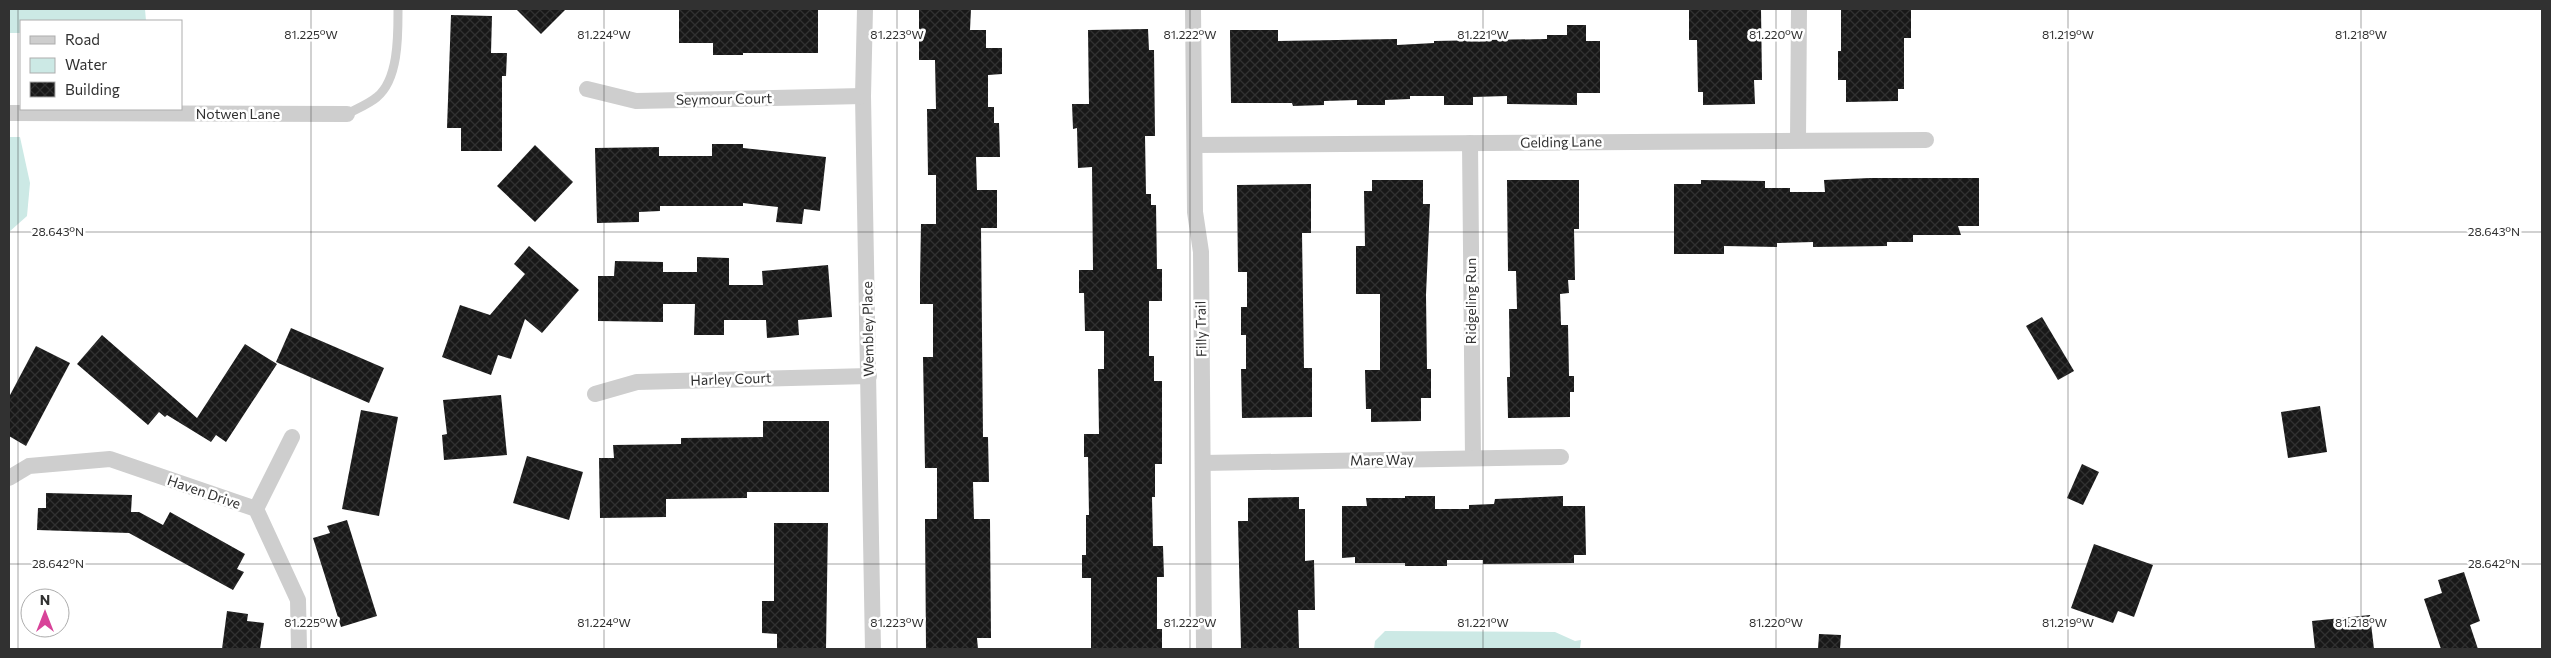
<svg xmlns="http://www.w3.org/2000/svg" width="2551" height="658" font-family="Commissioner,sans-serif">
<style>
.water{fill:#cce9e5}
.building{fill:url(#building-cross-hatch)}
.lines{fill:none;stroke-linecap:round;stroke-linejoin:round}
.lane{stroke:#cecece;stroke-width:9}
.street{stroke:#cecece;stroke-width:16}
.ticks{fill:none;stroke:#313131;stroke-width:1;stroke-opacity:0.45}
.labels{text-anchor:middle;stroke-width:5;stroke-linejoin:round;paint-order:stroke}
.street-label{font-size:14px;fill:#313131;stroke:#fff}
.ticks-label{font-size:12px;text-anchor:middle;fill:#313131;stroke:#fff;stroke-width:5;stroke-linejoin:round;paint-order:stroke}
</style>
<defs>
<pattern id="building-cross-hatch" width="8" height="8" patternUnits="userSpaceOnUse" patternTransform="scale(1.25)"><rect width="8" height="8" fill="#181818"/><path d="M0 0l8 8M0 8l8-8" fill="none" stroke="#313131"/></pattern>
</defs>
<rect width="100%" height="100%" fill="#fff"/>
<g class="water">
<polygon points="9,9 145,9 146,21 21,21 21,33 9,33"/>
<polygon points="9,137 20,137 30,183 27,216 9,232"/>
<polygon points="1385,631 1555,632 1575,641 1581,640 1580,649 1374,649 1375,641"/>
</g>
<g class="building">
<polygon points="516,9 566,9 541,34"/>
<polygon points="679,9 818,9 818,53 743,53 743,55 713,55 713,43 679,43"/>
<polygon points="919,9 971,9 970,30 986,30 986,48 1002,48 1002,74 988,75 988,107 994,107 994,123 999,123 1000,157 976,157 977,190 997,190 997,228 981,228 983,437 988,437 989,482 973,482 974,519 990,519 991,638 977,638 978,649 926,649 925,519 937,519 937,468 925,468 923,357 933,357 933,304 920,304 920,281 921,224 936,224 936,175 928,175 927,109 936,109 935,60 919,60"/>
<polygon points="1689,9 1761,9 1762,80 1754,80 1755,104 1703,105 1703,92 1698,92 1697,40 1689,40"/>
<polygon points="1841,9 1911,9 1911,38 1904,38 1904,89 1898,89 1898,101 1846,102 1846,80 1838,80 1838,51 1841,51"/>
<polygon points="451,15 492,16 491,53 507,53 506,76 502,76 502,151 461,151 461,128 447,128"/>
<polygon points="1567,25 1586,25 1586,41 1600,41 1600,93 1577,93 1577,105 1507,104 1507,96 1473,97 1473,105 1444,105 1444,96 1410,96 1410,99 1385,100 1385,105 1357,105 1357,100 1324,101 1324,105 1293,106 1292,103 1231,103 1230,30 1278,30 1278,41 1397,39 1397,45 1434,43 1434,41 1547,39 1547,35 1567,35"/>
<polygon points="1148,29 1149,50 1154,50 1155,136 1145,136 1146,194 1151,194 1151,205 1156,205 1157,269 1162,269 1162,301 1149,301 1149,356 1154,356 1154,381 1162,381 1162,464 1155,464 1155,497 1152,497 1153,546 1163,546 1164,577 1157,577 1157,629 1162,629 1162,649 1091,649 1091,578 1082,578 1082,555 1086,555 1086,515 1089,515 1088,457 1084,457 1084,434 1099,434 1098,369 1104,369 1104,331 1085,331 1084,293 1079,293 1079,270 1093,270 1092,167 1078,168 1077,128 1073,129 1072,104 1089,104 1088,30"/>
<polygon points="712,144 743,144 743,148 826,157 820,211 804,209 802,224 776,222 778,207 743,203 743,206 660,206 660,211 639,212 639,222 597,223 595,148 659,147 659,156 712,156"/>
<polygon points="535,145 573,182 535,222 497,186"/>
<polygon points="1870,178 1979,178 1979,226 1958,226 1961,235 1913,235 1913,242 1887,242 1887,246 1813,247 1813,242 1777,243 1777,247 1724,246 1724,254 1674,254 1674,184 1701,184 1701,180 1765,181 1765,188 1790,188 1790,192 1825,192 1824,180"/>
<polygon points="1372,180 1423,180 1423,204 1430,204 1426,295 1427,369 1431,369 1431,398 1421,398 1421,421 1371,422 1371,409 1366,409 1365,370 1380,370 1380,294 1356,294 1356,246 1365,246 1364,191 1372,191"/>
<polygon points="1507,180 1579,180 1579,229 1574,229 1575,280 1568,280 1569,293 1560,294 1561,325 1568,325 1569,376 1574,376 1574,392 1570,392 1570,417 1508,418 1507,377 1510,377 1509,309 1517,309 1516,271 1508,271"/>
<polygon points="1311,184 1311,233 1302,233 1304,368 1312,368 1312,417 1242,418 1241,369 1246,369 1246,335 1241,335 1241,307 1247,307 1247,272 1238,272 1237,185"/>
<polygon points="529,246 579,290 542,333 525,319 511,359 498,355 491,375 442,357 460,305 490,315 525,274 514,264"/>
<polygon points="697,257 729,258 729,285 763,285 762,271 828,265 832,317 798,320 799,335 767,338 766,320 724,320 724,335 694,335 695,304 663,304 663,322 598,321 598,276 614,276 615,261 663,262 663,272 697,272"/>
<polygon points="2042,317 2074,371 2058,380 2026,326"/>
<polygon points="291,328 384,368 369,403 276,362"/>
<polygon points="102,335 197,418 245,344 277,364 226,442 216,435 211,442 167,415 165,417 159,412 148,425 77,364"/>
<polygon points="36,346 70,363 26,446 9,436 9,397"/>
<polygon points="501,395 507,455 444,460 442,435 447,434 443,400"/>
<polygon points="2320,406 2327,452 2288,458 2281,412"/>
<polygon points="361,410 398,417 379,516 342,509"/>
<polygon points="763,421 829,421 829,492 747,492 747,498 666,499 666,517 600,518 599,458 614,458 613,445 681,444 681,438 763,437"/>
<polygon points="527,456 583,472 569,520 513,503"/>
<polygon points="2082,464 2099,472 2083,505 2067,498"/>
<polygon points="46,493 132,495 131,512 139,512 163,525 170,512 245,554 237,569 244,572 233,590 129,533 37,530 38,508 46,508"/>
<polygon points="1405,496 1435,496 1435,509 1469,509 1469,505 1494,504 1495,499 1563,496 1563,506 1585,506 1586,555 1574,555 1574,563 1483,564 1483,560 1447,560 1447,566 1405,566 1405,563 1355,563 1355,557 1342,558 1342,506 1367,506 1366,498 1405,498"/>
<polygon points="1299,497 1299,509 1305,509 1305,561 1314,560 1315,610 1298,610 1299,649 1241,649 1238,521 1248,521 1248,498"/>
<polygon points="347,520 377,616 341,627 313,538 330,533 327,526"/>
<polygon points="774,523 828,523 826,649 777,649 777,634 762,633 762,601 774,601"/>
<polygon points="2094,544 2153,565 2134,617 2118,611 2113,623 2071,608"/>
<polygon points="2464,572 2480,621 2470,625 2478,649 2441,649 2424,599 2442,593 2438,580"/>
<polygon points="227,611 248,614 247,621 264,623 260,649 222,649"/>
<polygon points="2370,615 2374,649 2315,649 2312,621"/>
<polygon points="1819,634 1841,635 1840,649 1818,649"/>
</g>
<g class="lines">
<path class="lane" d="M347 114C356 109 369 104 377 97 399 79 398 34 398 9"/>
<g class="street">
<polyline points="865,9 863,96 873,649"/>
<polyline points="1193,9 1195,212 1201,252 1204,649"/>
<polyline points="587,89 636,101 863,96"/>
<polyline points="9,113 347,114"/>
<polyline points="1798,140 1799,9"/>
<polyline points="1470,143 1473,458"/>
<polyline points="1195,145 1926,140"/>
<polyline points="595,394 637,382 869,376"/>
<polyline points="1203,463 1561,457"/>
<polyline points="9,478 29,466 110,459 256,509 298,600 299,649"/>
<polyline points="256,509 292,437"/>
</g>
</g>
<path class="ticks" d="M18 9V649M311 9V649M604 9V649M897 9V649M1190 9V649M1483 9V649M1776 9V649M2068 9V649M2361 9V649M9 232H2542M9 564H2542"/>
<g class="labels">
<g class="street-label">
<text transform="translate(724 99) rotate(-1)" y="5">Seymour Court</text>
<text x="238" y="119">Notwen Lane</text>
<text transform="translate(1561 142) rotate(-1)" y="5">Gelding Lane</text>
<text transform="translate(1471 301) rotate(-90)" y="5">Ridgeling Run</text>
<text transform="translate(868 329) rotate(-91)" y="5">Wembley Place</text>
<text transform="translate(1201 329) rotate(-91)" y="5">Filly Trail</text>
<text transform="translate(731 379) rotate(-2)" y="5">Harley Court</text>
<text transform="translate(1382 460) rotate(-1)" y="5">Mare Way</text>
<text transform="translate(204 492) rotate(19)" y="5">Haven Drive</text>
</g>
</g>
<g class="ticks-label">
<text x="311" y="39">81.225°W</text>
<text x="604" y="39">81.224°W</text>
<text x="897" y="39">81.223°W</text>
<text x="1190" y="39">81.222°W</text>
<text x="1483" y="39">81.221°W</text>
<text x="1776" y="39">81.220°W</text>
<text x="2068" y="39">81.219°W</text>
<text x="2361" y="39">81.218°W</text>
<text x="58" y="236">28.643°N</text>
<text x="2494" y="236">28.643°N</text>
<text x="58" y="568">28.642°N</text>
<text x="2494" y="568">28.642°N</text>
<text x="311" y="627">81.225°W</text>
<text x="604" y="627">81.224°W</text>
<text x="897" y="627">81.223°W</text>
<text x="1190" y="627">81.222°W</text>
<text x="1483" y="627">81.221°W</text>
<text x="1776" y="627">81.220°W</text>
<text x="2068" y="627">81.219°W</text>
<text x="2361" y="627">81.218°W</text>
</g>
<rect width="2551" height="658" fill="none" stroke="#313131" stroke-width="20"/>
<rect x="20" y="20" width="162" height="90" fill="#ffffff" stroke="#adadad"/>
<rect x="30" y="36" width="25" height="8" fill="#cecece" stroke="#adadad"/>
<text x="65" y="45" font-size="15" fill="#313131">Road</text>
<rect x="30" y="58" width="25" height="15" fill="#cce9e5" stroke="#adadad"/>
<text x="65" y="70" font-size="15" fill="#313131">Water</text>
<rect x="30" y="82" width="25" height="15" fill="url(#building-cross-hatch)" stroke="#adadad"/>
<text x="65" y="95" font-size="15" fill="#313131">Building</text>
<g transform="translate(45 613)"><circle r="24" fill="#ffffff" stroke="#adadad"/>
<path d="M0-4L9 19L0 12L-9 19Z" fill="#d84399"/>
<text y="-8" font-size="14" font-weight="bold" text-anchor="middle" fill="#313131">N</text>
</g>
</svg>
